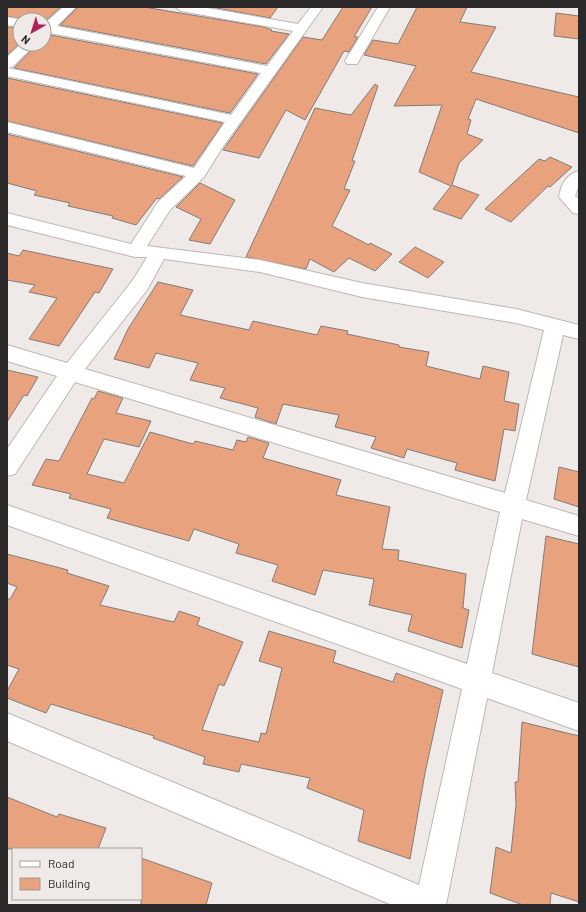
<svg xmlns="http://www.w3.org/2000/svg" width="586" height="912" font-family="Barlow,sans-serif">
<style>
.building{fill:#e8a27d;stroke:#817c7a}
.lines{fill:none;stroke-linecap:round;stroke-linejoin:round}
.minor-casing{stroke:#bdb8b6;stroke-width:2}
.minor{fill:#fff;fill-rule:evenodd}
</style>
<rect width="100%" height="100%" fill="#efeae8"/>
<g class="building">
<polygon points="7,7 61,7 44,22 44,20 25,20 7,16"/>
<polygon points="78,7 144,7 264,27 272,30 271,31 289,34 266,64 60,25"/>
<polygon points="211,7 278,7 270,18"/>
<polygon points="343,7 372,7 354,37 358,37 349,52 344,51 305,120 286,110 259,158 223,150 303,37 322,40"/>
<polygon points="417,7 467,7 460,22 496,27 471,72 579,97 579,133 476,99 468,119 471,120 467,134 483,140 459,163 452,185 479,195 461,219 433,209 451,186 419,172 442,105 394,106 416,66 364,55 373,40 398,44"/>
<polygon points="556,13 579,16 579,39 554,36"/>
<polygon points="7,27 20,28 20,43 7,55"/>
<polygon points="50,35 258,74 230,113 14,68 37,44 44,44 44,36"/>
<polygon points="7,78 223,123 193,166 7,121"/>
<polygon points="375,84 378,86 352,161 355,161 344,189 350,190 332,226 369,245 370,243 392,254 375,271 349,258 334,272 310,259 306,269 246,257 315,108 351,115"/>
<polygon points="7,134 183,177 159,199 157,198 136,225 112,218 113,216 68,206 70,203 34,195 37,191 7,183"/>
<polygon points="550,157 572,167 550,187 548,186 511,222 485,209 539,159 545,161"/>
<polygon points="200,183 235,200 210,244 189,240 201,219 176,207"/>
<polygon points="415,247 444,262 428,278 399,262"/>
<polygon points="23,250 113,269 99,293 95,292 59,346 29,339 57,298 29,292 35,285 7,280 7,253 19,256"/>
<polygon points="158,282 193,290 180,315 249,330 253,321 317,335 321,326 348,331 347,334 399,345 399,347 429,352 426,366 480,379 483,366 509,372 504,401 519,404 515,431 504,429 495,481 455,470 457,463 407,449 404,458 371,448 376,437 335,427 339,415 283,404 276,424 255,417 258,408 220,398 225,388 190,380 198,363 156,353 149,368 114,359 128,329"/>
<polygon points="7,370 38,377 27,396 24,395 7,422"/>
<polygon points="98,391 123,398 116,413 151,421 139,447 104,439 87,474 124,483 150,432 193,444 195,441 233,450 237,440 246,442 248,437 269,443 263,458 341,480 336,495 390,507 382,549 399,550 398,560 466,574 463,608 469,610 462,648 408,631 412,615 369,605 374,579 323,570 315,595 272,581 278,565 236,553 239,544 194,529 189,541 107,518 111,509 69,498 71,494 32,485 46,459 59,461 92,398 94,399"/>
<polygon points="559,467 579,472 579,507 554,499"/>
<polygon points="546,536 579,544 579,667 532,654"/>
<polygon points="7,554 68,570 67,573 109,586 100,605 174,622 179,611 200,618 197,625 243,642 224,686 219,684 202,730 259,742 261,733 266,734 282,668 259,661 269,631 336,651 333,662 393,682 396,673 443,690 425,773 410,859 358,841 364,810 307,788 310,778 241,764 239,772 203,764 205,757 153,738 154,736 51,704 46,713 7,698 7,691 19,669 7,665 7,599 10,599 17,587 7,583"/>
<polygon points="522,722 579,736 579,902 551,893 550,905 523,905 490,893 496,847 511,853 516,805 515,782 518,782"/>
<polygon points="7,797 57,817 59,814 106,828 98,849 7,849"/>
<polygon points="141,858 212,883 206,905 141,905"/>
</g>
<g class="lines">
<g class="minor-casing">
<g id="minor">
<path d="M63 7H76L57 26 267 66 293 31 181 11 175 7H202L298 24 311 7H323L222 148 204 177 170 210 147 246 260 260 362 283 516 309 579 325V339L563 335 526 500 579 516V536L522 519 492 673 579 703V731L487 698 446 905H392L7 741V713L419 885 462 689 7 525V505L467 664 500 512 75 382 15 474 7 476V449L57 376 7 361V345L67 363 133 280 147 257H135L7 225V213L131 244 158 202 186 176 7 132V122L194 168 225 122 7 76V57L21 44H36L12 67 8 68 231 115 261 73 50 33 44 35V24ZM164 259 260 272 362 297 516 323 544 330 505 493 85 369 147 290Z"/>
<polygon points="378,7 390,7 357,64 347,64 345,61"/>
<polygon points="7,17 24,20 20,20 20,27 7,25"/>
<path d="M579 171V185L575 196 579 199V214L573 213 559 197C561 185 566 174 579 171Z"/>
</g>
</g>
<use href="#minor" class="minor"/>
</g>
<rect width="586" height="912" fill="none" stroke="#2b2929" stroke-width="16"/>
<rect x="12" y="848" width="130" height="52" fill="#efeae8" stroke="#a19d9c"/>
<rect x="20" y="861" width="20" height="6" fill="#ffffff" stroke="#a19d9c"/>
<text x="48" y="868" font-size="12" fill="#2b2929">Road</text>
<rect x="20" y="878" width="20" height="12" fill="#e8a27d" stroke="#a19d9c"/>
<text x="48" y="888" font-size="12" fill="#2b2929">Building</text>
<g transform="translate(32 32) rotate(219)"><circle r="19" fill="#efeae8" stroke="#a19d9c"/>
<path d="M0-3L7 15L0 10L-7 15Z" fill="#ae225e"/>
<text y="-6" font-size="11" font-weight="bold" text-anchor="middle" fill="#2b2929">N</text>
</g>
</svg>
